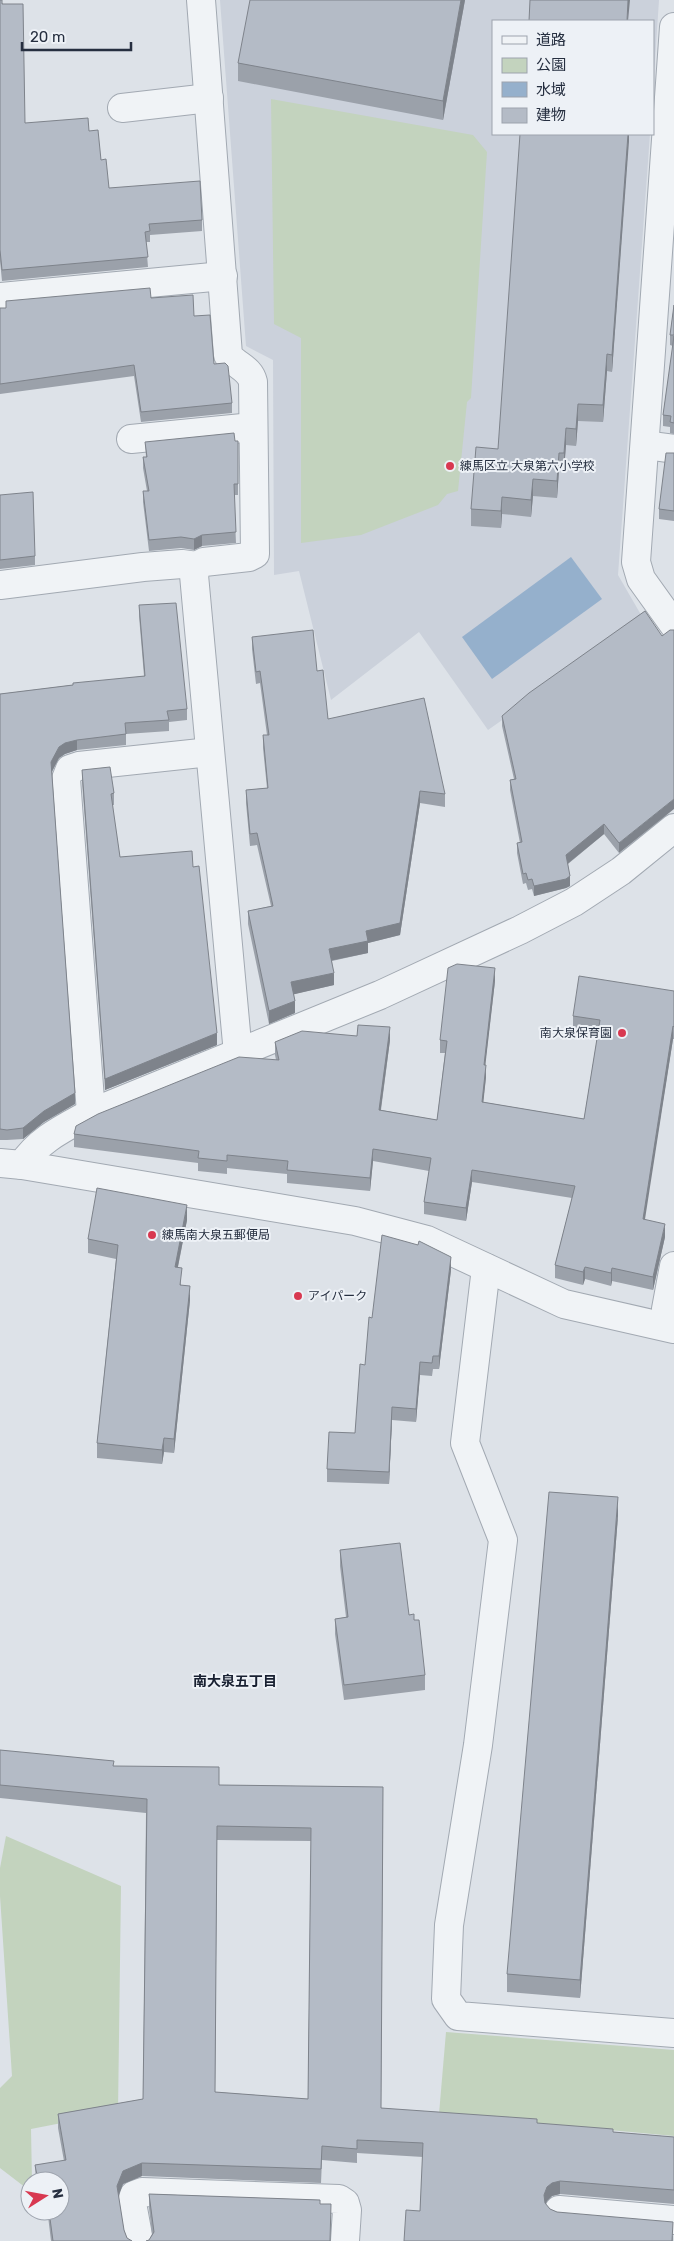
<svg xmlns="http://www.w3.org/2000/svg" width="674" height="2241" font-family="Rubik,'Noto Sans JP',sans-serif">
<style>
.built{fill:#cbd1db}
.green{fill:#c3d3be}
.water{fill:#95b0cc}
.lines{fill:none;stroke-linecap:round;stroke-linejoin:round}
.minor-casing{stroke:#a2a9b2;stroke-width:30}
.minor{stroke:#f0f3f6;stroke-width:28}
.wall{fill:#9ba1aa;fill-rule:evenodd}
.shaded-wall{fill:#7e838b}
.building{fill:#b4bbc6;stroke:#7e838b;fill-rule:evenodd}
.poi-dot{fill:#d83850;stroke:#edf1f6;stroke-width:2}
.labels{text-anchor:middle;stroke-width:4;stroke-linejoin:round;paint-order:stroke}
.poi-label{font-size:12px;fill:#262f40;stroke:#edf1f6;text-anchor:start}
.neighbourhood-label{font-size:14px;font-weight:bold;fill:#182031;stroke:#edf1f6}
</style>
<rect width="100%" height="100%" fill="#dde2e8"/>
<polygon class="built" points="220,0 659,0 653,90 653,21 493,21 493,134 650,134 618,575 644,620 488,730 419,632 331,700 299,571 274,575 273,360 246,346"/>
<g class="green">
<polygon points="271,99 473,135 487,152 471,398 467,402 458,491 447,494 438,505 361,535 301,543 301,338 274,324"/>
<polygon points="6,1836 121,1886 118,2112 31,2129 32,2181 30,2181 30,2191 0,2168 0,2088 12,2076 0,1896 0,1868"/>
<polygon points="446,2032 674,2050 674,2136 439,2114"/>
</g>
<polygon class="water" points="571,557 602,599 492,679 462,637"/>
<g class="lines">
<g class="minor-casing">
<g id="minor">
<path d="M201 0 228 355C236 366 250 368 253 382L255 554 249 557 204 562 197 566 194 575 238 1054"/>
<polyline points="674,27 636,562 641,579 674,625"/>
<polyline points="122,108 209,98"/>
<polyline points="0,297 223,276"/>
<polyline points="131,439 253,427"/>
<polyline points="645,445 674,449"/>
<polyline points="0,585 143,567 182,564 197,566"/>
<polyline points="91,1113 66,779 70,769 79,766 210,752"/>
<polyline points="0,1163 22,1165 355,1221 427,1240 564,1304 674,1329"/>
<path d="M22 1165C39 1139 64 1128 91 1113L380 995 520 930 574 902 621 871 674 828"/>
<polyline points="674,1266 666,1309 674,1323"/>
<polyline points="486,1268 465,1443 503,1540 478,1745 449,1925 446,1999 458,2016 674,2033"/>
<polyline points="559,2210 674,2220"/>
<polyline points="139,2241 132,2203 134,2195 142,2192 339,2199 345,2203 347,2210 345,2241"/>
</g>
</g>
<use href="#minor" class="minor"/>
</g>
<g class="wall">
<polygon points="0,0 3,4 25,123 89,131 101,160 109,188 202,220 202,231 150,235 150,242 146,242 148,267 2,281 0,261"/>
<polygon points="465,0 443,120 238,81 238,63"/>
<polygon points="629,134 612,372 607,371 603,422 578,421 576,446 566,445 564,470 559,470 557,498 533,496 531,517 502,514 501,528 471,526 471,509 498,449"/>
<polygon points="151,298 194,316 214,364 232,403 232,413 141,422 134,376 0,394 0,308 6,308 6,301"/>
<polygon points="674,305 674,434 670,433 670,427 663,426 663,415 673,346 670,345 670,335"/>
<polygon points="238,441 238,495 234,495 236,543 202,546 194,550 181,548 149,551 143,502 143,491 147,491 143,468 143,457 146,457 145,442"/>
<polygon points="674,453 674,521 659,519 659,509"/>
<polygon points="0,495 35,556 35,565 0,569"/>
<polygon points="139,605 187,709 187,720 169,722 169,731 126,734 126,745 77,750 65,754 59,758 52,772 75,1104 44,1122 23,1139 7,1140 0,1140 0,694 144,676 139,616"/>
<polygon points="645,611 619,853 604,834 568,864 570,886 566,888 534,896 532,889 528,890 526,883 523,884 517,853 517,843 520,843 510,790 510,780 514,779 502,726 502,716"/>
<polygon points="252,637 317,671 328,719 445,794 445,807 420,803 400,935 368,943 368,953 332,961 334,985 294,994 295,1013 269,1024 248,924 248,911 271,906 257,845 250,846 246,803 246,790 267,788 263,748 263,735 267,735 260,683 256,684 252,649"/>
<polygon points="82,770 114,793 114,805 112,805 120,857 217,1045 105,1090 82,782"/>
<polygon points="495,981 485,1065 486,1077 483,1102 584,1119 598,1033 573,1029 573,1016 674,991 674,1039 673,1039 644,1219 665,1237 653,1290 612,1281 611,1286 585,1279 583,1285 555,1278 555,1265 572,1198 472,1182 466,1221 424,1214 424,1202 429,1171 373,1161 370,1191 287,1183 287,1174 227,1168 227,1174 198,1171 198,1163 74,1147 74,1134 276,1060 275,1055 275,1042 390,1040 381,1110 437,1120 445,1053 440,1053 440,1040"/>
<polygon points="187,1220 178,1267 181,1285 190,1300 174,1453 164,1452 162,1464 97,1458 97,1443 116,1259 88,1253 88,1239"/>
<polygon points="451,1270 439,1369 433,1369 432,1376 420,1375 416,1422 392,1420 389,1484 327,1482 327,1469 355,1433 365,1365"/>
<polygon points="618,1516 580,1998 507,1992 507,1974"/>
<polygon points="340,1550 414,1620 425,1675 425,1690 344,1700 335,1634 335,1619 346,1617 340,1566"/>
<path d="M0 1750 114 1766 219 1785 383 1787 381 2108 537 2123 613 2132 674 2137V2204L560 2194 552 2196 547 2201 545 2204 550 2209 557 2212 673 2236V2241H404L420 2211 423 2157 357 2153V2163L322 2160 321 2183 142 2176 123 2184 118 2196 124 2230 127 2238 132 2241H51L48 2216 42 2217 41 2211H60V2181H36L35 2165 64 2161 58 2128V2114L143 2099 146 1813 0 1798ZM217 1840 311 1841 308 2099 215 2092Z"/>
<polygon points="149,2194 320,2200 149,2240 152,2234 149,2208"/>
</g>
<g class="shaded-wall">
<polygon points="461,0 465,0 443,120 443,101"/>
<polygon points="628,0 630,0 628,21 627,21"/>
<polygon points="628,134 629,134 629,141 612,372 612,355"/>
<polygon points="607,354 607,371 603,422 603,405"/>
<polygon points="578,404 578,421 576,446 576,429"/>
<polygon points="566,428 566,445 564,470 564,453"/>
<polygon points="559,453 559,470 557,498 557,481"/>
<polygon points="533,479 533,496 531,517 531,500"/>
<polygon points="502,497 502,514 501,528 501,511"/>
<polygon points="202,535 202,546 194,550 194,539"/>
<polygon points="77,740 77,750 65,754 59,758 51,773 51,762 59,747 65,743"/>
<polygon points="420,791 420,803 400,935 368,943 368,953 329,961 329,949 366,931"/>
<polygon points="674,799 674,809 619,853 619,843"/>
<polygon points="604,824 604,834 566,865 566,855"/>
<polygon points="570,876 570,886 566,888 534,896 534,886"/>
<polygon points="495,968 495,981 484,1077 484,1065"/>
<polygon points="334,973 334,985 291,995 291,982"/>
<polygon points="295,1001 295,1013 269,1024 269,1011"/>
<polygon points="673,1026 673,1039 643,1232 643,1219"/>
<polygon points="390,1027 390,1040 379,1122 379,1110"/>
<polygon points="217,1033 217,1045 105,1090 105,1079"/>
<polygon points="486,1065 486,1077 482,1115 482,1102"/>
<polygon points="75,1093 75,1104 44,1122 23,1139 23,1128 44,1111"/>
<polygon points="373,1149 373,1161 370,1191 370,1178"/>
<polygon points="472,1170 472,1182 466,1221 466,1208"/>
<polygon points="187,1205 187,1220 175,1281 175,1267"/>
<polygon points="665,1224 665,1237 653,1290 653,1277"/>
<polygon points="451,1257 451,1270 439,1369 439,1356"/>
<polygon points="585,1267 585,1279 583,1285 583,1272"/>
<polygon points="612,1268 612,1281 611,1286 611,1273"/>
<polygon points="190,1286 190,1300 174,1453 174,1439"/>
<polygon points="420,1362 420,1375 416,1422 416,1409"/>
<polygon points="392,1407 392,1420 389,1484 389,1472"/>
<polygon points="164,1438 164,1452 162,1464 162,1450"/>
<polygon points="618,1497 618,1516 580,1998 580,1980"/>
<polygon points="142,2163 142,2176 123,2184 117,2200 117,2186 123,2171"/>
<polygon points="560,2181 560,2194 552,2196 547,2201 544,2208 544,2195 547,2187 552,2183"/>
</g>
<g class="building">
<polygon points="0,0 2,0 2,4 23,4 25,123 88,118 89,131 98,130 101,160 106,159 109,188 200,181 202,220 149,224 150,231 145,232 148,257 2,270 0,250"/>
<polygon points="250,0 461,0 443,101 238,63"/>
<polygon points="530,0 628,0 627,21 529,21"/>
<polygon points="520,134 628,134 612,355 607,354 603,405 578,404 576,429 566,428 564,453 559,453 557,481 533,479 531,500 502,497 501,511 471,509 476,447 498,449"/>
<polygon points="150,288 151,298 193,295 194,316 210,315 214,364 225,363 228,366 232,403 141,412 134,365 0,384 0,308 6,308 6,301"/>
<polygon points="674,305 674,335 670,335"/>
<polygon points="674,336 674,423 670,422 671,416 663,415"/>
<polygon points="234,433 235,441 238,441 238,484 234,484 236,532 202,535 194,539 181,537 149,540 143,491 149,491 143,457 147,457 145,442"/>
<polygon points="666,453 674,453 674,511 659,509"/>
<polygon points="33,492 35,556 0,560 0,495"/>
<polygon points="176,603 187,709 167,711 169,720 125,723 126,734 77,740 65,743 59,747 51,762 75,1093 44,1111 23,1128 7,1130 0,1129 0,694 73,685 73,683 145,676 139,605"/>
<polygon points="645,611 662,636 670,630 674,630 674,799 619,843 604,824 566,855 570,876 566,879 534,886 532,879 528,880 526,873 523,874 517,843 522,842 510,780 516,779 502,716 529,693"/>
<polygon points="313,630 317,671 323,670 328,719 424,698 445,794 420,791 400,923 366,931 368,941 329,949 334,973 291,982 295,1001 269,1011 248,911 273,906 257,833 250,834 246,790 268,788 263,735 269,735 260,671 256,672 252,637"/>
<polygon points="110,767 114,793 111,794 120,857 192,851 193,867 199,866 217,1033 105,1079 82,770"/>
<polygon points="457,964 495,968 484,1065 486,1065 482,1102 584,1119 600,1020 573,1016 579,976 674,991 674,1027 673,1026 643,1219 665,1224 653,1277 612,1268 611,1273 585,1267 583,1272 555,1265 575,1186 472,1170 466,1208 424,1202 431,1158 373,1149 370,1178 287,1170 288,1161 227,1155 227,1161 198,1158 199,1151 74,1134 76,1126 98,1114 239,1057 279,1060 275,1042 302,1031 357,1036 358,1025 390,1027 379,1110 437,1120 447,1041 440,1040 448,968"/>
<polygon points="97,1188 187,1205 175,1267 182,1268 180,1285 190,1286 174,1439 164,1438 162,1450 97,1443 118,1245 88,1239"/>
<polygon points="382,1235 418,1245 419,1241 451,1257 439,1356 433,1356 432,1363 420,1362 416,1409 392,1407 389,1472 327,1469 329,1432 355,1433 360,1364 365,1365 369,1317 372,1318"/>
<polygon points="549,1492 618,1497 580,1980 507,1974"/>
<polygon points="400,1543 409,1615 414,1614 414,1620 419,1620 425,1675 344,1685 335,1619 348,1617 340,1550"/>
<path d="M0 1750 114 1761 113 1766 219 1767V1785L383 1787 381 2108 537 2119V2123L613 2129V2132L674 2137V2190L560 2181 552 2183 547 2187 544 2195 545 2203 550 2209 557 2212 673 2222 672 2241H404L406 2210 420 2211 423 2143 357 2140V2149L322 2146 321 2169 142 2163 123 2171 117 2186 124 2230 127 2238 132 2241H53L49 2211H60V2181H38L35 2165 66 2160 58 2114 143 2099 147 1799 0 1785ZM217 1826 311 1828 308 2099 215 2092Z"/>
<polygon points="149,2194 320,2200 320,2204 331,2204 330,2241 146,2241 149,2240 154,2232"/>
</g>
<g class="poi-dot">
<circle cx="450" cy="466" r="5"/>
<circle cx="622" cy="1033" r="5"/>
<circle cx="152" cy="1235" r="5"/>
<circle cx="298" cy="1296" r="5"/>
</g>
<g class="labels">
<g class="poi-label">
<text x="460" y="470">練馬区立 大泉第六小学校</text>
<text x="612" y="1037" text-anchor="end">南大泉保育園</text>
<text x="162" y="1239">練馬南大泉五郵便局</text>
<text x="308" y="1300">アイパーク</text>
</g>
<g class="neighbourhood-label">
<text x="235" y="1686">南大泉五丁目</text>
</g>
</g>
<rect x="492" y="20" width="162" height="115" fill="#edf1f6" stroke="#9da3ad"/>
<rect x="502" y="36" width="25" height="8" fill="#f0f3f6" stroke="#9da3ad"/>
<text x="536" y="45" font-size="15" fill="#262f40">道路</text>
<rect x="502" y="58" width="25" height="15" fill="#c3d3be" stroke="#9da3ad"/>
<text x="536" y="70" font-size="15" fill="#262f40">公園</text>
<rect x="502" y="82" width="25" height="15" fill="#95b0cc" stroke="#9da3ad"/>
<text x="536" y="95" font-size="15" fill="#262f40">水域</text>
<rect x="502" y="108" width="25" height="15" fill="#b4bbc6" stroke="#9da3ad"/>
<text x="536" y="120" font-size="15" fill="#262f40">建物</text>
<g transform="translate(45 2196) rotate(79)"><circle r="24" fill="#edf1f6" stroke="#9da3ad"/>
<path d="M0-4L9 19L0 12L-9 19Z" fill="#d83850"/>
<text y="-8" font-size="14" font-weight="bold" text-anchor="middle" fill="#262f40">N</text>
</g>
<path d="M22 42v8h109v-8" fill="none" stroke="#262f40" stroke-width="2.5"/>
<text x="30" y="42" font-size="15" fill="#262f40" stroke="#edf1f6" stroke-width="4" paint-order="stroke">20 m</text>
</svg>
